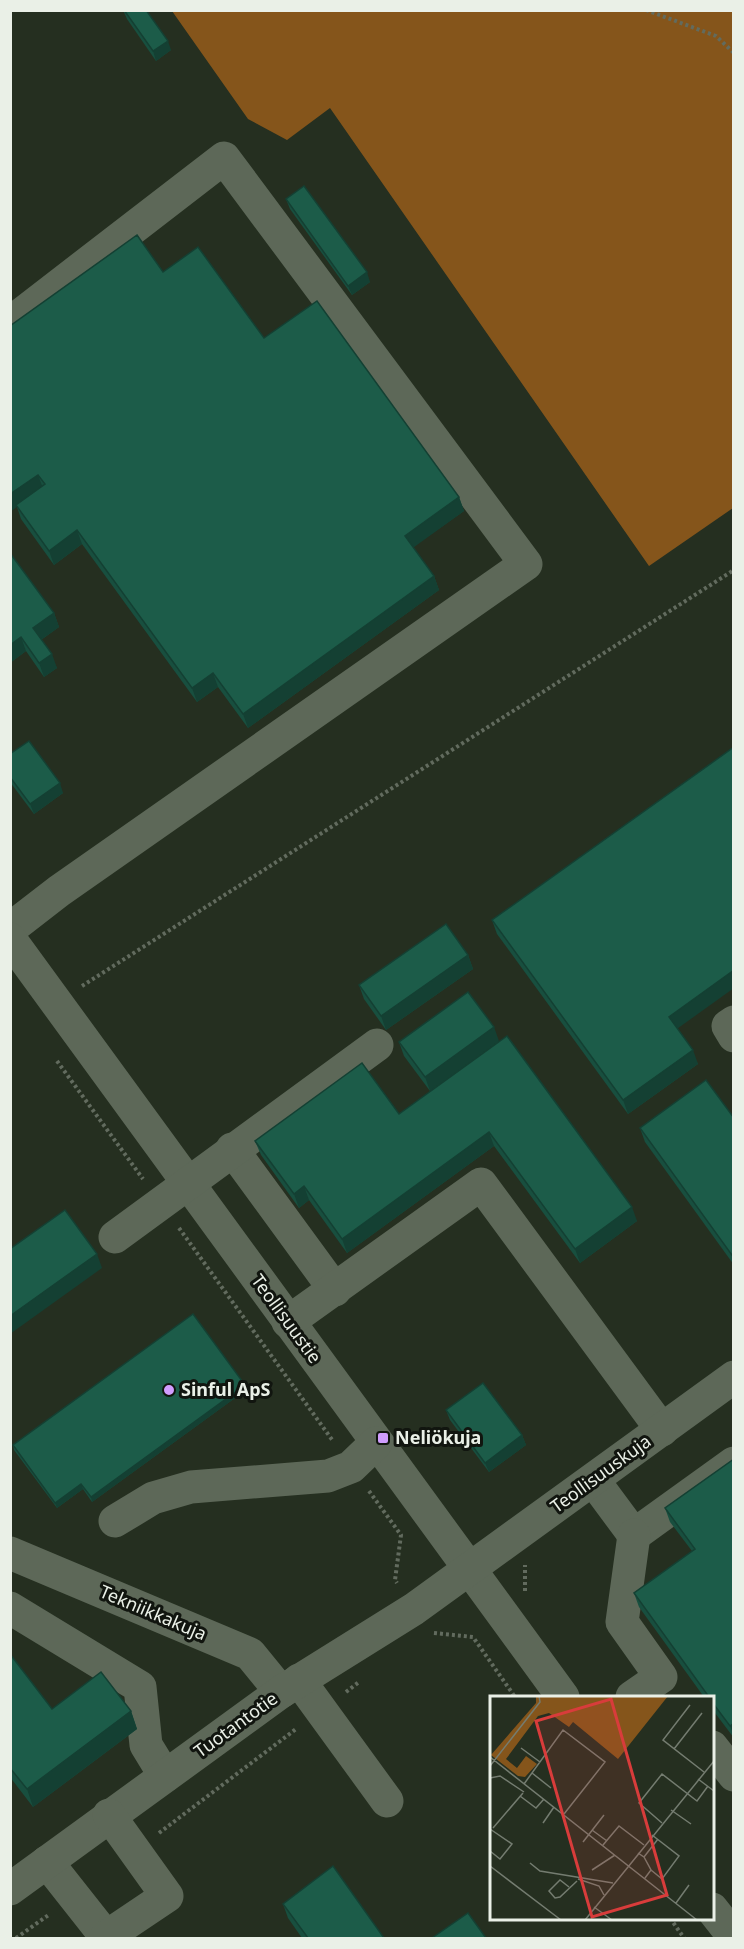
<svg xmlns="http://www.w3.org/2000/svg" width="744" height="1949" font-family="'Noto Sans',sans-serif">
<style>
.forest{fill:#85551b}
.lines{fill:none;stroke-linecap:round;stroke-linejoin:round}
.path{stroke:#626b5e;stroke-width:4;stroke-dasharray:3 3;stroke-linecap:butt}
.minor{stroke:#5d6858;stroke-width:33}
.wall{fill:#184f3f}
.shaded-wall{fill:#144033}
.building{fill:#1c5c49;stroke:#144033;stroke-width:1.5}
.poi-dot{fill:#d09dfe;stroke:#11150f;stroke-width:2}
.labels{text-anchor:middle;stroke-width:6;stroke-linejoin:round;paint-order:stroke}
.street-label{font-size:18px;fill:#eaf0e7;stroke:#11150f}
.poi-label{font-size:18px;font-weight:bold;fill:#eaf0e7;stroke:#11150f;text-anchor:start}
.inset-road{fill:none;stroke:#747c70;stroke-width:1.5}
.view{fill:#d83c3b;fill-opacity:0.15;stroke:#d83c3b;stroke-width:3}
.inset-edge{fill:none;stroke:#eaf0e7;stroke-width:3}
</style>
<rect width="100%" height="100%" fill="#252f20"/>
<polygon class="forest" points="172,11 733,11 733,508 649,566 330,108 287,140 248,119"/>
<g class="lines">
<g class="path">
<polyline points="646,10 716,36 734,53"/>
<polyline points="82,986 734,570"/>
<polyline points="57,1061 143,1179"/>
<polyline points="179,1228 333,1441"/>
<polyline points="369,1491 401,1535 395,1580 397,1583"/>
<polyline points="525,1591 525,1565"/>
<polyline points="434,1633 473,1637 515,1697"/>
<polyline points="346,1692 359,1682"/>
<polyline points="159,1833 296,1729"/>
<polyline points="670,1918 684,1938"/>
<polyline points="16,1938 50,1914"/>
</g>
<g class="minor">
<polyline points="10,323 224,158 526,564 59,891 10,929"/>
<polyline points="10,939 563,1697"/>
<polyline points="734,1022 728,1026 734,1036"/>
<polyline points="232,1149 335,1290"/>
<polyline points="115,1237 377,1045"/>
<polyline points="288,1322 481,1184 662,1430"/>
<polyline points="594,1481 634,1535 734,1463"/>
<polyline points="115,1521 153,1498 191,1487 328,1476 351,1467 376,1443"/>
<polyline points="10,1553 250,1654 281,1692"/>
<polyline points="10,1608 140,1687 146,1745 165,1776"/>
<polyline points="299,1680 387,1801"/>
<polyline points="632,1697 661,1677 622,1622 634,1535"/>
<polyline points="712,1747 734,1775"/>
<polyline points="47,1862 107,1938"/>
<polyline points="10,1889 281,1692 414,1609 734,1377"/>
<polyline points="712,1909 734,1937"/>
<polyline points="106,1937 167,1896 109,1815"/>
</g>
</g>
<g class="wall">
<polygon points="123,10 171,50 156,61 127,19"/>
<polygon points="286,199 370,282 352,295 290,209"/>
<polygon points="163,272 264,338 459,497 464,511 413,547 434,576 439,590 248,728 218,687 197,702 82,544 54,565 21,519 17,507"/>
<polygon points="10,553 54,613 59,627 41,640 57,668 44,677 26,651 10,663"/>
<polygon points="10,754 63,793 34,814 10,782"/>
<polygon points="492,920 678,1029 698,1064 628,1114 497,934"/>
<polygon points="468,955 473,969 386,1030 364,999 359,985"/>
<polygon points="507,1036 637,1221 580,1263 494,1146 347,1253 309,1200 299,1208 261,1155 255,1141 399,1114"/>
<polygon points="499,1041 430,1091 404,1056 399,1042"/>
<polygon points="734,1118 734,1265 645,1142 640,1128"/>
<polygon points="246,1390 92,1502 83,1489 57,1508 14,1450 13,1445"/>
<polygon points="446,1410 522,1435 526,1445 489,1472 450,1420"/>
<polygon points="734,1459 734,1738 712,1709 712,1697 704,1697 639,1607 634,1593 692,1551 670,1522 665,1508"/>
<polygon points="10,1654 52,1709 131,1711 137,1729 33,1807 10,1777"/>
<polygon points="283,1904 384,1938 302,1938 288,1918"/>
</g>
<g class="shaded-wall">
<polygon points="168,41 171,50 156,61 153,51"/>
<polygon points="367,272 370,282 352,295 348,286"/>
<polygon points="38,475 43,488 10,512 10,494"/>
<polygon points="459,497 464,511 410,550 405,536"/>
<polygon points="77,530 82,544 54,565 49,551"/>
<polygon points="434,576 439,590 248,728 243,714"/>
<polygon points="54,613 59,627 38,642 33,628"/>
<polygon points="21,637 26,651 10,663 10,645"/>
<polygon points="52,654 57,668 44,677 39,663"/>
<polygon points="213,673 218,687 197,702 192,688"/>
<polygon points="60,783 63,793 34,814 30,804"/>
<polygon points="468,955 473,969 386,1030 381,1016"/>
<polygon points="734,970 734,988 674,1031 669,1017"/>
<polygon points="494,1027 499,1041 430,1091 425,1077"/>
<polygon points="693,1050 698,1064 628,1114 623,1100"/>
<polygon points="489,1132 494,1146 347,1253 342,1239"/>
<polygon points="304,1186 309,1200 299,1208 294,1194"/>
<polygon points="632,1207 637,1221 580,1263 575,1249"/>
<polygon points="97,1254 102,1268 10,1334 10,1316"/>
<polygon points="245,1385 246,1390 92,1502 91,1497"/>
<polygon points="522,1435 526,1445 489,1472 485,1463"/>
<polygon points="81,1484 83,1489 57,1508 55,1503"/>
<polygon points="131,1711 137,1729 33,1807 27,1789"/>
<polygon points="734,1723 734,1736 730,1726"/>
</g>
<g class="building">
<polygon points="124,10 146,10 168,41 153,51"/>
<polygon points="304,186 367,272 348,286 286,199"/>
<polygon points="137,235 163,272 198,247 264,338 317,301 459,497 405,536 434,576 243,714 213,673 192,688 77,530 49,551 16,505 45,484 38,475 10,494 10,326"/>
<polygon points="10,553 54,613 33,628 52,654 39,663 21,637 10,645"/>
<polygon points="29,741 60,783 30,804 10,777 10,754"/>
<polygon points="734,747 734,970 669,1017 693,1050 623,1100 492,920"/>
<polygon points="446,924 468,955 381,1016 359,985"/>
<polygon points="468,992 494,1027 425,1077 399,1042"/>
<polygon points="507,1036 632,1207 575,1249 489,1132 342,1239 304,1186 294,1194 255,1141 362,1063 399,1114"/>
<polygon points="706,1080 734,1118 734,1258 640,1128"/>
<polygon points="65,1210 97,1254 10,1316 10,1249"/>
<polygon points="193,1314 245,1385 91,1497 81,1484 55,1503 13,1445"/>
<polygon points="483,1383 522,1435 485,1463 446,1410"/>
<polygon points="734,1459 734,1723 730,1726 712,1702 712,1697 709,1697 634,1593 695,1549 665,1508"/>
<polygon points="10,1654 52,1709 101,1672 131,1711 27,1789 10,1768"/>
<polygon points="333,1866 384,1938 308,1938 283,1904"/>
<polygon points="468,1913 486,1938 432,1938"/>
</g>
<g class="poi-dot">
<circle cx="169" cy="1390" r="6"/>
<rect x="377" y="1432" width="12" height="12" rx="3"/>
</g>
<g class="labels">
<g class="street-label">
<text transform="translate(286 1319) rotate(54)" y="6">Teollisuustie</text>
<text transform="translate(601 1474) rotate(-36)" y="6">Teollisuuskuja</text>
<text transform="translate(153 1613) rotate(23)" y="6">Tekniikkakuja</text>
<text transform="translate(236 1725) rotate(-36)" y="6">Tuotantotie</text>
</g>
<g class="poi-label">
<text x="181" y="1396">Sinful ApS</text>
<text x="395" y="1444">Neliökuja</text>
</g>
</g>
<g transform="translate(490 1696)">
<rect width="224" height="224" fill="#252f20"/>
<path d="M46 0H178L128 63 83 26 79 31 59 17 48 20 16 63 27 72 36 60 47 68 35 81 28 80 1 59 46 7Z" fill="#85551b"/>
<path class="inset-road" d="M200 9 173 44 214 76M31 52 50 66M184 53 212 17M0 61 207 224M0 70 50 6 49 0M42 77 61 92M0 82 10 80 34 96M208 83 224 95M34 88 73 34 115 66 74 118M30 100 46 112 54 103M181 114 201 128M53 127 64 111M172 127 149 107 172 78 207 105 218 90M3 132 33 97M0 133 22 148 10 163 0 155M102 134 117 145M93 146 114 119M113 149 129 130 154 149M148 157 154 161 168 143M154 161 161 174 155 182M40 167 50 175 123 187M0 170 71 224M102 174 125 159M161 174 172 183 189 160 162 139M88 183 109 190 114 199M79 191 70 184 59 195 65 202 70 201 87 185M186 207 199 189M104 211 122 224M95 224 224 65"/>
<path class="view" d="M121 3 177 199 102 221 46 25Z"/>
<rect width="224" height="224" class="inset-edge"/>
</g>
<rect width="744" height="1949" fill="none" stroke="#eaf0e7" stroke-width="24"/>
</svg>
